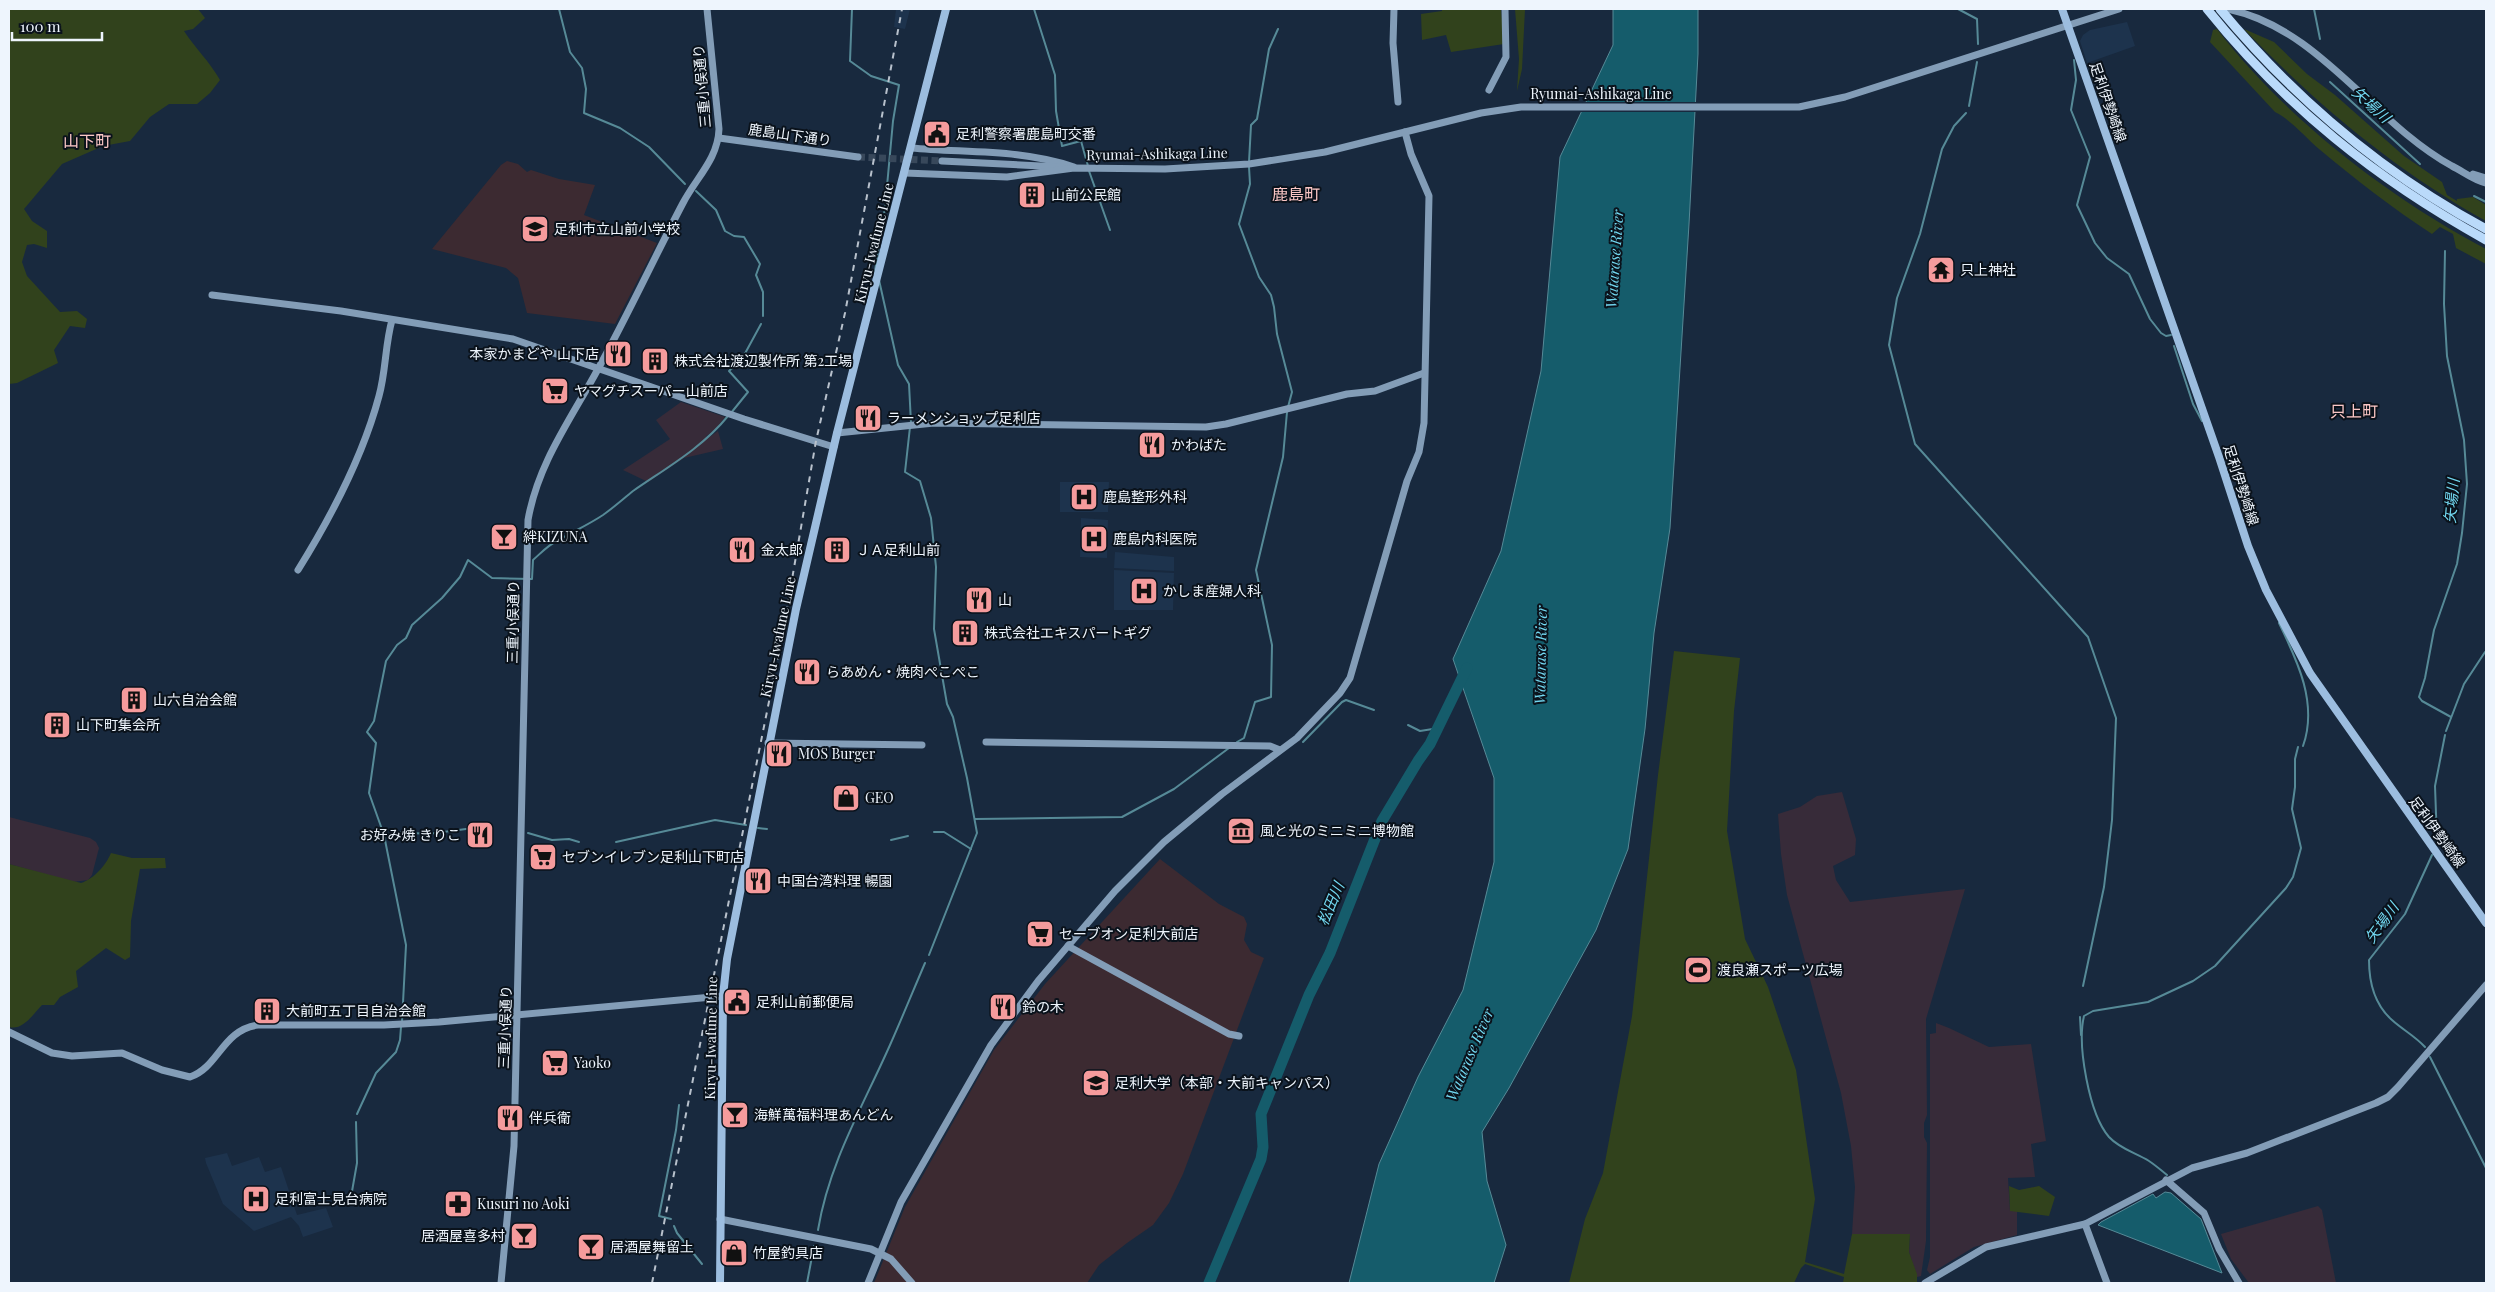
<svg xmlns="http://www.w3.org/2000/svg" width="2495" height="1292" font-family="'Playfair Display','Noto Sans JP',serif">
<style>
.built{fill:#1d334d}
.industrial{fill:#372b39}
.education{fill:#3c2a31}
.green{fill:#31421c}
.water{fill:#155c6b;stroke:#568a97}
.pier{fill:#18293e}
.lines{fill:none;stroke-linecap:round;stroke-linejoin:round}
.stream{stroke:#568a97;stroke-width:2}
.river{stroke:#155c6b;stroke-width:11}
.secondary-tunnel{stroke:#38485b;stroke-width:7;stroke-dasharray:7 3.5;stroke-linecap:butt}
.secondary{stroke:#839db7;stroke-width:7}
.primary{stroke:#9cbddf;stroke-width:8}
.highway{stroke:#badafa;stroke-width:9}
.rail{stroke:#b8c1cc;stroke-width:2;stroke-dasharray:6 6;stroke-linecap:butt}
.labels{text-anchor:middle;stroke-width:4;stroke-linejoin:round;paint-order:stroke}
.street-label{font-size:14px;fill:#eef5fd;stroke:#0a121b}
.poi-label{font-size:14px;fill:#eef5fd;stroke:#0a121b;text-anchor:start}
.water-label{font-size:15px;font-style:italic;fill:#72d8f1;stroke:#0a121b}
.quarter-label{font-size:16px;fill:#fac6c5;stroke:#0a121b}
</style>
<rect width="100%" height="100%" fill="#18293e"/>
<g class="built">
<polygon points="896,9 910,9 905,29 894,27"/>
<polygon points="2127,22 2135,46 2087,63 2080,41 2083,35 2090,30"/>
<polygon points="1060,482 1109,482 1108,512 1060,512"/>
<polygon points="1081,518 1108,520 1107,558 1080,557"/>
<polygon points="1115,552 1174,557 1174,571 1114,568"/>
<polygon points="1114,570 1174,573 1173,610 1114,610"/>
<polygon points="227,1153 232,1166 259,1157 265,1172 281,1167 297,1215 326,1208 333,1227 303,1237 299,1226 291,1217 254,1231 223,1204 206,1163 205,1158"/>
</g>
<g class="industrial">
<polygon points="681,402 725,417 713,432 706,436 707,438 711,436 718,431 723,449 684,458 648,482 623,470 670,439 656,420"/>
<polygon points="1842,792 1856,839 1855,855 1833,866 1836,880 1850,902 1965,889 1926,1019 1927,1115 1924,1123 1924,1137 1927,1143 1926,1241 1921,1276 1917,1277 1909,1252 1910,1235 1852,1234 1855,1187 1851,1146 1841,1093 1787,895 1781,854 1778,814 1800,807 1817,796"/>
<polygon points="9,817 90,838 96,842 99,848 92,875 88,880 73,882 9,864"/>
<polygon points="1936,1023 1949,1028 1989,1047 2031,1044 2046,1141 2031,1144 2035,1177 2008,1178 2010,1210 2017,1211 2017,1235 1974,1247 1930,1274 1927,1270 1930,1257 1930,1034 1936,1033"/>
<polygon points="2318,1206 2322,1210 2336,1283 2249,1283 2231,1259 2221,1234"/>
</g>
<g class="education">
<polygon points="507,161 518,164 527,172 531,170 559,179 595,185 584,215 657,243 615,324 527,313 518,278 506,268 432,249 501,165"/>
<polygon points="1160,859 1219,904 1244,917 1247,924 1244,940 1251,952 1264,958 1183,1174 1169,1203 1153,1225 1127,1243 1099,1265 1087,1283 874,1283 905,1207 994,1050 1045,984"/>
</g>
<g class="green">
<path d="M9 9H198L205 18 193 29 184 31C195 48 210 62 220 80L210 93 197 104H169L150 117 130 141 103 146 62 164 24 209 32 221 47 231V248L34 244 27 245 22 262 27 276 60 312 77 311 87 319 85 328 70 326 54 350 58 363 17 383 9 384Z"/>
<polygon points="1442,9 1501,9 1504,44 1451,52 1446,35 1422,40 1421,14 1442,11"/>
<polygon points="1515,9 1525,9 1522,69 1517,91 1519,59"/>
<path d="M2217 29C2285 118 2388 197 2486 249V264L2456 248 2453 234 2440 227 2432 234C2392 208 2355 179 2319 149 2305 137 2291 120 2275 112L2210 42 2213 30Z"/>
<path d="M2244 29 2274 42 2307 74 2335 95 2404 156 2442 182 2447 195 2457 201V199L2473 197 2486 205V221C2395 170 2317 105 2244 29Z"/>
<polygon points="1674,651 1740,658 1734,711 1727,831 1745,939 1768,987 1796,1070 1815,1199 1805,1262 1844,1274 1852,1234 1910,1234 1909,1252 1917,1274 1917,1283 1843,1283 1844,1277 1805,1264 1801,1268 1794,1283 1569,1283 1585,1219 1603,1173 1632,1016 1658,775"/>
<path d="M111 853 132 858H165L166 868 140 869 131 921 130 957 125 960 106 948 76 971 78 987 60 997 54 1005H42C33 1014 23 1031 9 1027V864L81 883C94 879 106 865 111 853Z"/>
<polygon points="2009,1186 2019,1190 2039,1186 2055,1197 2049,1216 2010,1211"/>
</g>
<g class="water">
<polygon points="1613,9 1698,9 1698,54 1689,224 1670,528 1654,633 1645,729 1628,849 1596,930 1509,1088 1482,1132 1487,1181 1506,1245 1494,1283 1349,1283 1379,1164 1418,1077 1463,990 1494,862 1494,778 1453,659 1501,551 1541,371 1560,157 1613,45"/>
<polygon points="2165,1192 2171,1193 2201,1219 2222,1273 2098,1225 2101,1222 2153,1194 2156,1198"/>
</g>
<polygon class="pier" points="1583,102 1698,102 1698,112 1579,112"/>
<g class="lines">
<g class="stream">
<polyline points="559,9 570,52 582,68 586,89 584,113 620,128 649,147 685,184"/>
<polyline points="852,9 850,61 871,76 899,85 893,121 885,208 875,271"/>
<polyline points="1034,9 1055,75 1056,111 1062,146 1081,141 1088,166"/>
<polyline points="1958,9 1977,19 1978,44"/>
<polyline points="2314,9 2320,39"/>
<polyline points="2074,60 2076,80 2071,110 2090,157 2077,205 2095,243 2107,258 2129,274 2150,319 2161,333 2166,336 2171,335"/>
<polyline points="2330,82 2420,164"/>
<polyline points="1969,106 1977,62"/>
<polyline points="1966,113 1954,126 1942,149 1920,234 1897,298 1889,345 1915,444 2088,637 2116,718 2112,820 2104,887 2083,986"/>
<polyline points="1249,162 1251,125 1257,119 1269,49 1278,29"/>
<polyline points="1249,167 1250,184 1239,224 1259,277 1271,295 1274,307 1277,334 1292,392 1288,407"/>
<polyline points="1089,171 1110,230"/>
<polyline points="696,191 716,210 725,231 734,236 744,237 760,264 756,275 763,292 763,316"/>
<polyline points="2474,196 2486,202"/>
<polyline points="2445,251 2444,304 2447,356 2464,440 2467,484 2462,533 2457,564 2434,630 2425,678 2419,697 2422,701 2451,717"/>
<polyline points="879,280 898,365 909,384 911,423"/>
<polyline points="2174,346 2193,404 2202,421"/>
<polyline points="731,413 748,392 729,371 742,359 761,324"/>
<polyline points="910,427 905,472 920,481 931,518 936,567 934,629 947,704 953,717 967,778 977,833 929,955"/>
<path d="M2279 623C2298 662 2318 704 2303 746"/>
<polyline points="1408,725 1420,731 1439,728"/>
<polyline points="2446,731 2464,684 2485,652"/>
<polyline points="1237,742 1244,738 1255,702 1271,697 1272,645 1256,570 1283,457 1287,412"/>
<polyline points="1303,742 1342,702 1346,700 1374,710"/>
<polyline points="975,819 1122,817 1174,789 1229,748"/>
<polyline points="758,828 767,829"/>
<polyline points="934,832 944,832 971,849"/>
<polyline points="528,833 552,840 569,839 579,842"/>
<polyline points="384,835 399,832 428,834 466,829"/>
<polyline points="891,840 908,836"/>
<polyline points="2437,841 2435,786 2445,735"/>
<polyline points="616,842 715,820 746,825"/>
<polyline points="2080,1017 2081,1035"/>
<path d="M402 1022 406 945 384 835 369 793 376 743 367 732 374 721 386 661 397 645 406 638 412 625 442 598 460 577 468 560 492 578 532 579 533 560C540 554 548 545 557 541 572 532 588 525 603 515 613 508 623 499 633 491 666 468 702 448 728 416"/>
<path d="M2425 1047C2415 1036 2403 1030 2392 1020 2375 1005 2369 982 2369 960L2405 914 2432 855"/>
<polyline points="2430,1057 2486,1168"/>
<polyline points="357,1114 376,1073 396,1052 400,1040 401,1027"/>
<path d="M2167 1175C2161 1170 2155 1165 2149 1161 2136 1153 2120 1149 2109 1137 2089 1114 2077 1045 2084 1016L2093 1011 2148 1002 2193 981 2215 966 2286 888 2293 877 2301 848 2292 809 2295 787V759L2298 747"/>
<polyline points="351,1197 357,1163 356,1122"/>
<polyline points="671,1219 659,1216 676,1130 679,1105"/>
<polyline points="674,1226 677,1233 702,1264"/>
<path d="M818 1230C829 1163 863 1106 890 1045 902 1018 913 991 925 963"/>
<polyline points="807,1283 814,1246"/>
</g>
<polyline class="river" points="1209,1283 1261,1159 1263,1147 1261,1114 1309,995 1330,953 1382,821 1418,761 1430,744 1467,668"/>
<polyline class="secondary-tunnel" points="858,157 942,161"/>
<g class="secondary">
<polyline points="1394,9 1393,43 1398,102"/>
<path d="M2228 9C2321 29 2372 122 2452 166 2464 172 2473 180 2486 183"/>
<polyline points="1489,90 1506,57 1505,9"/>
<polyline points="719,138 858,157"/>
<path d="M911 148C966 153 1021 149 1074 167"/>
<polyline points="942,161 1061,167"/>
<polyline points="905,173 1007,177 1074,168 1165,169 1249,164 1325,152 1481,113 1521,107 1799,107 1845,97 2119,9"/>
<polyline points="2473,174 2486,178"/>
<polyline points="212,295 341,311 513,339 744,419 834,447"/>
<polyline points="837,433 934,423 1206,427 1226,424 1347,394 1375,391 1424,373"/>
<path d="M298 570C331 517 363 456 379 396 386 371 385 345 392 320"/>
<polyline points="986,742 1270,746 1280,750"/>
<polyline points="768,743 922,745"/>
<polyline points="1068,946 1229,1034 1239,1036"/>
<path d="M9 1032 52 1053 72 1056 122 1053 162 1070 190 1077C219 1067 222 1030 258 1025H384L439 1022 723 996"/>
<polyline points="2166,1180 2204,1213 2219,1249 2239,1283"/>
<polyline points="720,1219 871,1249 891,1259 912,1283"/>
<polyline points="2085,1224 2107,1283"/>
<path d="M501 1283 514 1146 528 520C538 463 571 419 598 369 628 315 654 258 683 203 696 178 718 159 719 129L707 9"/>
<polyline points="868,1283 901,1202 991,1045 1038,981 1115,891 1164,842 1222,794 1297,738 1340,693 1350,678 1407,481 1419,452 1424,423 1429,196 1411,154 1405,132"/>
<polyline points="1925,1283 1986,1247 2085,1224 2192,1168 2247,1153 2376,1103 2388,1097 2398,1087 2486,985"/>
</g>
<g class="primary">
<polyline points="2062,9 2219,457 2248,546 2266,590 2310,673 2486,923"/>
<polyline points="720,1283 723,996 727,959 796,609 837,433 946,9"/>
</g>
<g class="highway">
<path d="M2207 9C2286 107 2376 179 2486 240"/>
<path d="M2220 9C2294 98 2384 174 2486 229"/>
</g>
<polyline class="rail" points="652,1283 782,637 816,441 845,313 902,9"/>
</g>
<defs>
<g id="civic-square" transform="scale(1.4375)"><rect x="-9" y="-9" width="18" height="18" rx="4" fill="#f59b9c" stroke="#0a121b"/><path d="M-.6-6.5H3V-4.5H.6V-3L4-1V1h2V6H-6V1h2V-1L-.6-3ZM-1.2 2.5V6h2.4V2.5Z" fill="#111"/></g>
<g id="building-square" transform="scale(1.4375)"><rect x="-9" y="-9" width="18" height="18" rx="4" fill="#f59b9c" stroke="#0a121b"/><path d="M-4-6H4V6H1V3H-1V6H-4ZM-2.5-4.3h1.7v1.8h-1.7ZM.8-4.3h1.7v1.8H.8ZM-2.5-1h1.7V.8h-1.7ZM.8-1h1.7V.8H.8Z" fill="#111"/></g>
<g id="school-square" transform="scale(1.4375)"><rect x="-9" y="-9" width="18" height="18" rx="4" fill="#f59b9c" stroke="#0a121b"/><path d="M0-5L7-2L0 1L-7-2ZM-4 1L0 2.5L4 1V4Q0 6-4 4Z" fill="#111"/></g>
<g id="temple-square" transform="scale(1.4375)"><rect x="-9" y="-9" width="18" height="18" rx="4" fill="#f59b9c" stroke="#0a121b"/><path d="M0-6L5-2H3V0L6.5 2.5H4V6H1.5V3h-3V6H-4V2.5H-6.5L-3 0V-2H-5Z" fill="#111"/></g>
<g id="restaurant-square" transform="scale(1.4375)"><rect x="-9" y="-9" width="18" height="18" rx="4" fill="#f59b9c" stroke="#0a121b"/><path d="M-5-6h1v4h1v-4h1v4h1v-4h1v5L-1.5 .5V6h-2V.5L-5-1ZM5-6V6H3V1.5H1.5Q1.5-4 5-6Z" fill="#111"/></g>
<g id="supermarket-square" transform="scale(1.4375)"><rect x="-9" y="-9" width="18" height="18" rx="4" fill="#f59b9c" stroke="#0a121b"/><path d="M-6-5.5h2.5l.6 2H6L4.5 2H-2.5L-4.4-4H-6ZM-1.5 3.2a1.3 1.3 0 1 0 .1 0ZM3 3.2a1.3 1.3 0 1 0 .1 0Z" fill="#111"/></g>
<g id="hospital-square" transform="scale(1.4375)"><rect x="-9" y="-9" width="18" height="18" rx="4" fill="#f59b9c" stroke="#0a121b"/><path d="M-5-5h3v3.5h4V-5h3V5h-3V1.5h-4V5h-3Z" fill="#111"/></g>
<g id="bar-square" transform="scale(1.4375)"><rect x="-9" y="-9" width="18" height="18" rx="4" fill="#f59b9c" stroke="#0a121b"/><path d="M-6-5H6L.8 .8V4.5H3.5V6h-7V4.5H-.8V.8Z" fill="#111"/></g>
<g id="shop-square" transform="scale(1.4375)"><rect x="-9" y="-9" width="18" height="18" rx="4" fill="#f59b9c" stroke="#0a121b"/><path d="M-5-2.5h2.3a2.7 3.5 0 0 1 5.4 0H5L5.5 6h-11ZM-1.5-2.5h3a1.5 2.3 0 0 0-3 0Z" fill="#111"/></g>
<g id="museum-square" transform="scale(1.4375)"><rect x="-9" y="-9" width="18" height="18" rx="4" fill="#f59b9c" stroke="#0a121b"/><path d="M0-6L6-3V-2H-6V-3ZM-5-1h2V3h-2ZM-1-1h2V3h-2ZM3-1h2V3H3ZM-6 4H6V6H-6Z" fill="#111"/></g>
<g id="stadium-square" transform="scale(1.4375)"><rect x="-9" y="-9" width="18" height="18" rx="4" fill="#f59b9c" stroke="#0a121b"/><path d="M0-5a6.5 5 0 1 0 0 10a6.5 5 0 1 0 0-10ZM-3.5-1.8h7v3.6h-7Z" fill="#111"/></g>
<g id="university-square" transform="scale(1.4375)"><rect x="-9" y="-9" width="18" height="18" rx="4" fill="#f59b9c" stroke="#0a121b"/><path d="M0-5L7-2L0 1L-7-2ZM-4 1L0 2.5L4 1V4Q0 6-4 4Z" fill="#111"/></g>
<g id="pharmacy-square" transform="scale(1.4375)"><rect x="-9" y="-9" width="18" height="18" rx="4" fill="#f59b9c" stroke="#0a121b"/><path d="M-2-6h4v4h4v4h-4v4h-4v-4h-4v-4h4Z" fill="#111"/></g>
</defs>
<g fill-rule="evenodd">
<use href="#civic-square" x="937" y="134"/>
<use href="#building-square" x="1032" y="195"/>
<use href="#school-square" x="535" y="229"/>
<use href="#temple-square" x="1941" y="270"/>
<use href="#restaurant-square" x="618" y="354"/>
<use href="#building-square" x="655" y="361"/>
<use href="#supermarket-square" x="555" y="391"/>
<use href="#restaurant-square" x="868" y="418"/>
<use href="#restaurant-square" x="1152" y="445"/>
<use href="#hospital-square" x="1084" y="497"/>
<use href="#bar-square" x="504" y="537"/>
<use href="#hospital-square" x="1094" y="539"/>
<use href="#restaurant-square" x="742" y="550"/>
<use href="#building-square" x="837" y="550"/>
<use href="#hospital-square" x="1144" y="591"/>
<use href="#restaurant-square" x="979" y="600"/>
<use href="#building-square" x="965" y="633"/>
<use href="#restaurant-square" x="807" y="672"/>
<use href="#building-square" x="134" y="700"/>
<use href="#building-square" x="57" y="725"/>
<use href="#restaurant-square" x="779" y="754"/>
<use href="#shop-square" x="846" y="798"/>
<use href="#museum-square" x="1241" y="831"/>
<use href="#restaurant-square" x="480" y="835"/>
<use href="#supermarket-square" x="543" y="857"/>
<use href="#restaurant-square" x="758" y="881"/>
<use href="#supermarket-square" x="1040" y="934"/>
<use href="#stadium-square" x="1698" y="970"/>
<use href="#civic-square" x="737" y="1002"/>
<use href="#restaurant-square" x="1003" y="1007"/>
<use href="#building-square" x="267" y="1011"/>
<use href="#supermarket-square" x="555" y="1063"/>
<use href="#university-square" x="1096" y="1083"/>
<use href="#bar-square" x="735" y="1115"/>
<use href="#restaurant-square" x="510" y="1118"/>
<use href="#hospital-square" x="256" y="1199"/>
<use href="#pharmacy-square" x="458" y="1204"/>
<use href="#bar-square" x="524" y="1236"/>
<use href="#bar-square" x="591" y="1247"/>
<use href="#shop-square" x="734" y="1253"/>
</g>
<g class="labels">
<g class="street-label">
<text transform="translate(702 86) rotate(-95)" y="5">三重小俣通り</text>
<text x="1601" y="99">Ryumai-Ashikaga Line</text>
<text transform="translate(2108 102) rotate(71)" y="5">足利伊勢崎線</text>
<text transform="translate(790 135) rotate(8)" y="5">鹿島山下通り</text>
<text transform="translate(1157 154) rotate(-1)" y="5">Ryumai-Ashikaga Line</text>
<text transform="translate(874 243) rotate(-76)" y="5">Kiryu-Iwafune Line</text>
<text transform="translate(2241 485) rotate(72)" y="5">足利伊勢崎線</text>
<text transform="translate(513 622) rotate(-89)" y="5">三重小俣通り</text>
<text transform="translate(778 637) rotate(-78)" y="5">Kiryu-Iwafune Line</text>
<text transform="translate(2437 832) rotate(54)" y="5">足利伊勢崎線</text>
<text transform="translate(505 1027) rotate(-88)" y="5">三重小俣通り</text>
<text transform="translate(711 1038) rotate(-89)" y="5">Kiryu-Iwafune Line</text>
</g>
<g class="poi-label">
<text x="956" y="139">足利警察署鹿島町交番</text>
<text x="1051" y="200">山前公民館</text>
<text x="554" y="234">足利市立山前小学校</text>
<text x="1960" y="275">只上神社</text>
<text x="599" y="359" text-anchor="end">本家かまどや 山下店</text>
<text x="674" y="366">株式会社渡辺製作所 第2工場</text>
<text x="574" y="396">ヤマグチスーパー山前店</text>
<text x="887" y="423">ラーメンショップ足利店</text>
<text x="1171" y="450">かわばた</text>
<text x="1103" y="502">鹿島整形外科</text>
<text x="523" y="542">絆KIZUNA</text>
<text x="1113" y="544">鹿島内科医院</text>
<text x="761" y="555">金太郎</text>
<text x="856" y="555">ＪＡ足利山前</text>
<text x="1163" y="596">かしま産婦人科</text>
<text x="998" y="605">山</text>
<text x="984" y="638">株式会社エキスパートギグ</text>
<text x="826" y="677">らあめん・焼肉ぺこぺこ</text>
<text x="153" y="705">山六自治会館</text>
<text x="76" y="730">山下町集会所</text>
<text x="798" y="759">MOS Burger</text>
<text x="865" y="803">GEO</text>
<text x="1260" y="836">風と光のミニミニ博物館</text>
<text x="461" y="840" text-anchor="end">お好み焼 きりこ</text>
<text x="562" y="862">セブンイレブン足利山下町店</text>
<text x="777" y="886">中国台湾料理 暢園</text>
<text x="1059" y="939">セーブオン足利大前店</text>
<text x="1717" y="975">渡良瀬スポーツ広場</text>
<text x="756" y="1007">足利山前郵便局</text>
<text x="1022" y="1012">鈴の木</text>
<text x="286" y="1016">大前町五丁目自治会館</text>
<text x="574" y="1068">Yaoko</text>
<text x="1115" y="1088">足利大学（本部・大前キャンパス）</text>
<text x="754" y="1120">海鮮萬福料理あんどん</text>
<text x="529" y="1123">伴兵衛</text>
<text x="275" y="1204">足利富士見台病院</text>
<text x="477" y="1209">Kusuri no Aoki</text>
<text x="505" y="1241" text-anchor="end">居酒屋喜多村</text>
<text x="610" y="1252">居酒屋舞留土</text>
<text x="753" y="1258">竹屋釣具店</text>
</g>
<g class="water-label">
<text transform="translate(2371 105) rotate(42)" y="5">矢場川</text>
<text transform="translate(1615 259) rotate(-86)" y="5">Watarase River</text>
<text transform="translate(2452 501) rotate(-85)" y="5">矢場川</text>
<text transform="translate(1541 655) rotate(-89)" y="5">Watarase River</text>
<text transform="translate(1331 904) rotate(-67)" y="5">松田川</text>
<text transform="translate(2382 923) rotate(-54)" y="5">矢場川</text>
<text transform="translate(1470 1055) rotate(-67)" y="5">Watarase River</text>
</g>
<g class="quarter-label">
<text x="87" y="147">山下町</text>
<text x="1296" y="200">鹿島町</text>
<text x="2354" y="417">只上町</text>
</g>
</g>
<rect width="2495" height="1292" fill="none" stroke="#eef5fd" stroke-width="20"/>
<path d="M12 32v8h90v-8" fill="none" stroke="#eef5fd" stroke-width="2.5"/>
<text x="20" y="32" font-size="15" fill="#eef5fd" stroke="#0a121b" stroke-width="4" paint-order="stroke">100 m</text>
</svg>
